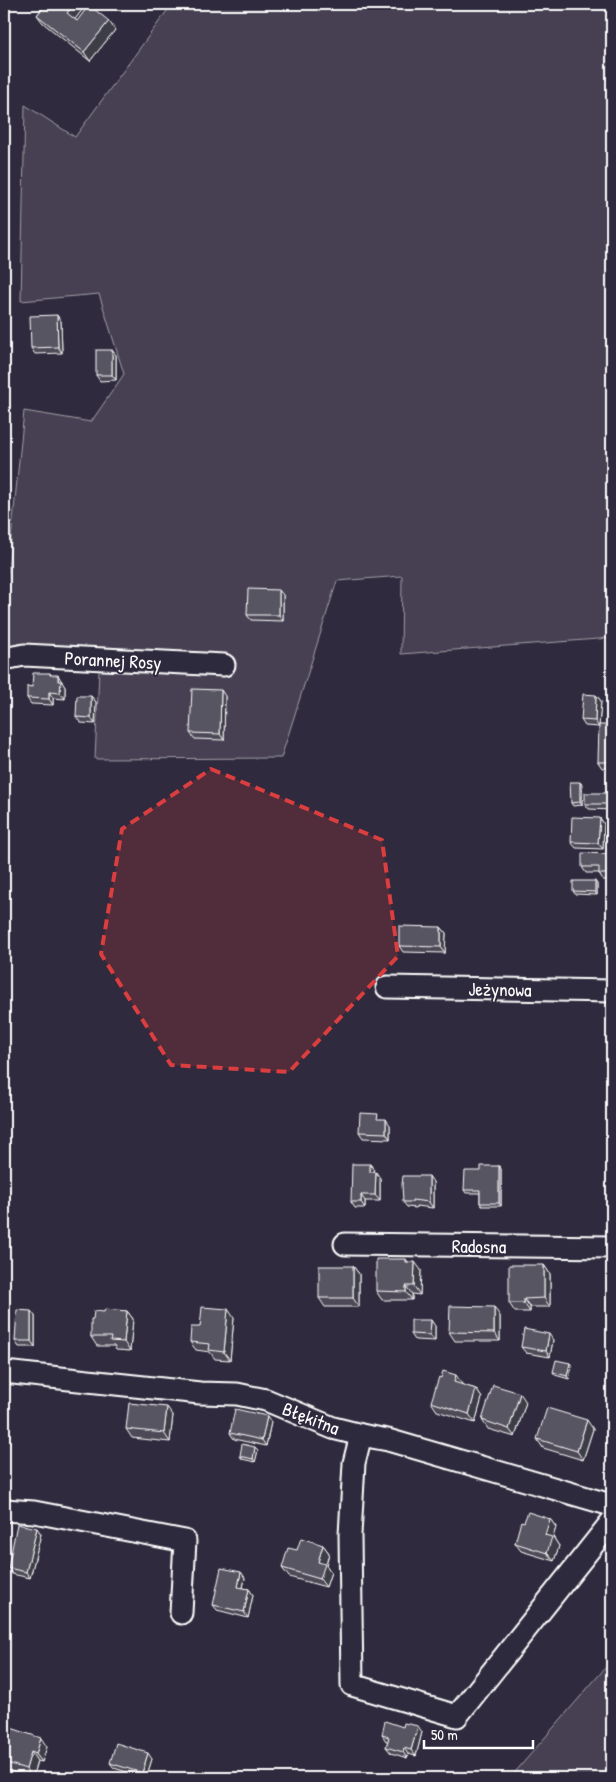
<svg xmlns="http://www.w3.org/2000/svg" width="616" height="1782" font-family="'Patrick Hand',sans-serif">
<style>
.green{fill:#464152;stroke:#a2a0a8}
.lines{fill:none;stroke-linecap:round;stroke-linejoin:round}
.minor-casing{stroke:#fff;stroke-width:25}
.minor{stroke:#2f2a3d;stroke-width:21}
.wall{fill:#4d4956;stroke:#fff}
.shaded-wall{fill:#3e3c46;stroke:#fff}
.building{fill:#595564;stroke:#fff}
.marked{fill:#da3e3e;fill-opacity:0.2;stroke:#da3e3e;stroke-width:4;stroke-dasharray:10 6;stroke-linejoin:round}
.labels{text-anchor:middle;stroke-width:4;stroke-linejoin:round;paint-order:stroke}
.street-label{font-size:19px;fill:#fff;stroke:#2f2a3d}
</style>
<rect width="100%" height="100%" fill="#2f2a3d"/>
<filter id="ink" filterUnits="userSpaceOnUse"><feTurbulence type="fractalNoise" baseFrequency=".02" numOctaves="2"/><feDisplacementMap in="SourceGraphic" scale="10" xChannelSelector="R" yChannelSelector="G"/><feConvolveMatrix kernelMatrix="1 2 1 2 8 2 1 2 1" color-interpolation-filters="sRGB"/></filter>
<g filter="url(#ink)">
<g class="green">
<polygon points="172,4 612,4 612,667 611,638 401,654 402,576 337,581 281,758 95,759 100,650 4,646 4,609 24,411 91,422 124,374 99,294 21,301 25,105 75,137"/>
<polygon points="612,1660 612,1778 510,1778"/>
</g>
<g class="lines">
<g class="minor-casing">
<g id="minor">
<polyline points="4,659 24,655 224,665"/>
<polyline points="387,987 612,991"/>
<polyline points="345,1244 612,1247"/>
<polyline points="4,1372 200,1393 237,1394 266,1400 333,1428 361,1435 388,1440 611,1505"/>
<polyline points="361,1435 354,1463 350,1535 352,1685 457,1716 612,1521"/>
<polyline points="4,1510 34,1512 185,1541 181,1613"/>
</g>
</g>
<use href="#minor" class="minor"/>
</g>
<g class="wall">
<polygon points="46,4 84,4 85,6 75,19 77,21 115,30 90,61 43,23 37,15"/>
<polygon points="61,321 62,353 35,354 31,348"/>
<polygon points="116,355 116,380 100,381 96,375"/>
<polygon points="283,595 283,621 251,620 247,615"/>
<polygon points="50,673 51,675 62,681 62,683 65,687 65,699 53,698 53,705 31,704 27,698 32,687"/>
<polygon points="596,695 601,701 599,727 585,726 581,720"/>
<polygon points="91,696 96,702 95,724 81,723 76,717"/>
<polygon points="225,696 224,740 195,739 190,733"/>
<polygon points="612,725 612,768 602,768 598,762"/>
<polygon points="580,782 582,785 582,805 573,806 571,803"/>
<polygon points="612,793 612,810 589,809 585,804"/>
<polygon points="600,818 604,824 603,849 576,848 571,842"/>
<polygon points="612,854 612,880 603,880 599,873 586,873 582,867"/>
<polygon points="597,884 597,895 575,894 573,891"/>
<polygon points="441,927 446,933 445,953 403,952 399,946"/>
<polygon points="381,1119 390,1125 390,1139 363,1138 359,1132"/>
<polygon points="370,1164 374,1170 374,1172 380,1178 380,1201 365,1201 365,1208 355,1208 351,1202"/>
<polygon points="499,1166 501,1169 501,1206 482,1206 480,1203 480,1193 466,1193 464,1190 481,1171"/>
<polygon points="433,1182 433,1208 416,1206 416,1208 407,1207 403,1202"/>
<polygon points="406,1259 408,1262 421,1270 420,1295 412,1294 412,1300 382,1300 376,1291"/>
<polygon points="544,1265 550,1274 550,1307 530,1307 530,1312 515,1312 509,1303"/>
<polygon points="353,1266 359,1274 359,1307 325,1307 319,1298"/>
<polygon points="127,1311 133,1319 130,1351 116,1350 114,1346 97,1346 91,1337 93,1319 104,1312"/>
<polygon points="35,1316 35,1347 19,1347 15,1341"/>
<polygon points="500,1316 500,1341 455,1341 449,1332"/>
<polygon points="234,1318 230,1360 215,1359 210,1352 196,1350 190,1342 200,1327"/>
<polygon points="435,1326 435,1341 415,1340 411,1334"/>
<polygon points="553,1340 550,1357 526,1353 521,1347"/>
<polygon points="570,1363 572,1366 569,1379 555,1375 553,1372"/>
<polygon points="462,1384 462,1385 476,1389 482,1398 475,1423 437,1411 431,1402"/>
<polygon points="526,1402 515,1437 488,1429 482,1420"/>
<polygon points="173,1415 170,1442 132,1438 126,1429"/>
<polygon points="271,1422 266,1446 234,1439 230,1433"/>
<polygon points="593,1429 583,1460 543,1448 537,1439"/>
<polygon points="258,1450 255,1462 242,1459 240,1456"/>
<polygon points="550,1519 556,1527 553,1537 559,1546 554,1561 521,1551 515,1543 524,1522"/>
<polygon points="41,1534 30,1578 12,1574 8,1568"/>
<polygon points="323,1545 329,1553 326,1565 331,1572 326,1587 289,1577 282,1568 297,1550"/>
<polygon points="241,1572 245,1578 243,1588 249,1589 253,1595 248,1618 217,1610 213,1605"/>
<polygon points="403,1727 422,1732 416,1756 408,1754 407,1758 391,1753 386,1747 388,1741 386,1741 382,1735"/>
<polygon points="4,1739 47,1747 42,1762 37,1761 32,1778 7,1770 4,1765"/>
<polygon points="152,1759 146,1778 114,1768 110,1763"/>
</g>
<g class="shaded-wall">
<polygon points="74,4 84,4 85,6 73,22 67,13"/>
<polygon points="109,21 115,30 90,61 84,52"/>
<polygon points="57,315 61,321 62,353 58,347"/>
<polygon points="112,350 116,355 116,380 112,375"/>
<polygon points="279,590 283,595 283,621 279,615"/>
<polygon points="58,675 65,687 65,699 60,693 58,681"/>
<polygon points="221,690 225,696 224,740 220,734"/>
<polygon points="49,692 53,698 53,705 49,699"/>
<polygon points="596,695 601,701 599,727 595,721"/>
<polygon points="91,696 96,702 95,724 91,718"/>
<polygon points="580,782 582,785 582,805 580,802"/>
<polygon points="600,818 604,824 603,849 598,843"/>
<polygon points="595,881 597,884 597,895 595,892"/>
<polygon points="441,927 446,933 445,953 441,947"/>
<polygon points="386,1119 390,1125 390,1139 386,1133"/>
<polygon points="370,1164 374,1170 374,1178 370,1172"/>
<polygon points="499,1166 501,1169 501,1206 499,1203"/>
<polygon points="376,1172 380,1178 380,1201 375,1195"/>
<polygon points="429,1176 433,1182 433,1208 429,1202"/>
<polygon points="361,1195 365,1201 365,1208 361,1202"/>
<polygon points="415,1262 421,1270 420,1295 414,1286"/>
<polygon points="544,1265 550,1274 550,1307 544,1298"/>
<polygon points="353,1266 359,1274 359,1307 353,1298"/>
<polygon points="406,1286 412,1294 412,1300 406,1292"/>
<polygon points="524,1299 530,1307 530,1312 524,1303"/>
<polygon points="494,1307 500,1316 500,1341 494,1333"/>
<polygon points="228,1309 234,1318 230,1360 224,1352"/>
<polygon points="31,1311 35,1316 35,1347 31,1341"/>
<polygon points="127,1311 133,1319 130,1351 124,1342"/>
<polygon points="431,1320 435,1326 435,1341 430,1335"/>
<polygon points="549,1334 553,1340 550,1357 546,1351"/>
<polygon points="570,1363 572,1366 569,1379 567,1376"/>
<polygon points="456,1375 462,1384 460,1391 454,1382"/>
<polygon points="476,1389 482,1398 475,1423 469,1414"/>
<polygon points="520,1393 526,1402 515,1437 509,1429"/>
<polygon points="167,1407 173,1415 170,1442 164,1433"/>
<polygon points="267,1416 271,1422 266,1446 262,1440"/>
<polygon points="587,1420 593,1429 583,1460 577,1451"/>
<polygon points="255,1447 258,1450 255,1462 253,1459"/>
<polygon points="550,1519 556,1527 553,1537 559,1546 554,1561 547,1553 545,1535"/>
<polygon points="37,1528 41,1534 30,1578 26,1572"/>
<polygon points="323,1545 329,1553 326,1565 331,1572 326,1587 320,1579 318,1562"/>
<polygon points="241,1572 245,1578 242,1592 238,1587"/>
<polygon points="249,1589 253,1595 248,1618 244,1612"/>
<polygon points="418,1726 422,1732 416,1756 411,1750"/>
<polygon points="41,1738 47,1747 42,1762 36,1754"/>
<polygon points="404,1748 408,1754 407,1758 403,1752"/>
<polygon points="31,1752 37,1761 32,1778 26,1769"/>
<polygon points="148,1753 152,1759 146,1778 142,1773"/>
</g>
<g class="building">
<polygon points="46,4 74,4 67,13 77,21 89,5 109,21 84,52 37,15"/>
<polygon points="57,315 58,347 31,348 30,316"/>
<rect x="96" y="350" width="16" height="25"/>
<polygon points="248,589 279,590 279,615 247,615"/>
<polygon points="33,673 50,673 50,675 58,675 58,681 61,681 60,693 49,692 49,699 27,698 27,686 32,687"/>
<polygon points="192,689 221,690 220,734 190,733"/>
<polygon points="583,694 596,695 595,721 581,720"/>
<polygon points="77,696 91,696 91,718 76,717"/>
<polygon points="599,725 612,725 612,762 598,762"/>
<polygon points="570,782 580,782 580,802 571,803"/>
<rect x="585" y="793" width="27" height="11"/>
<polygon points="572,817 600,818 598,843 571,842"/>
<polygon points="582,853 612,854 612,874 599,874 599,867 582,867"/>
<polygon points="573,881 595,881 595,892 573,891"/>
<polygon points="399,926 441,927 441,947 399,946"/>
<polygon points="360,1113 378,1114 377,1119 386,1119 386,1133 359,1132"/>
<polygon points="352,1164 370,1164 370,1172 376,1172 375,1195 361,1195 361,1202 351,1202"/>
<polygon points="481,1166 499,1166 499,1203 480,1203 480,1190 464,1190 465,1171 481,1171"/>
<polygon points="403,1176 429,1176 429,1202 412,1200 412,1202 403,1202 402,1184"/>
<polygon points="376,1259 406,1259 406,1262 415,1262 414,1286 406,1286 406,1292 376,1291"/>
<polygon points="509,1265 544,1265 544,1298 524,1299 524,1303 509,1303"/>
<rect x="319" y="1266" width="34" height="32"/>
<polygon points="450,1306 494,1307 494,1333 449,1332"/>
<polygon points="202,1307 228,1309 224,1352 209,1350 210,1344 190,1342 191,1327 200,1327"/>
<polygon points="105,1309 127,1311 124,1342 110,1341 111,1337 91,1337 91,1319 93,1319 94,1311 104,1312"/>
<polygon points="17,1310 31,1311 31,1341 15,1341"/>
<polygon points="411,1320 431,1320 430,1335 411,1334"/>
<polygon points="524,1329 549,1334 546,1351 521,1347"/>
<polygon points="556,1360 570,1363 567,1376 553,1372"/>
<polygon points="443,1371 456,1375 454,1382 476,1389 469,1414 431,1402 439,1377 441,1378"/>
<polygon points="493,1385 520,1393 509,1429 482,1420"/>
<polygon points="129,1403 167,1407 164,1433 126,1429"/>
<polygon points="547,1408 587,1420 577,1451 537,1439"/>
<polygon points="235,1409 267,1416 262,1440 230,1433"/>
<polygon points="242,1444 255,1447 253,1459 240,1456"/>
<polygon points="528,1512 550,1519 545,1535 552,1537 547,1553 515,1543 521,1521 524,1522"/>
<polygon points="17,1524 37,1528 26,1572 8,1568"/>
<polygon points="301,1538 323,1545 318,1562 325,1564 320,1579 282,1568 288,1548 297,1550"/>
<polygon points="221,1568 241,1572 238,1587 249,1589 244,1612 213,1605"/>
<polygon points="385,1721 403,1727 404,1723 418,1726 411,1750 404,1748 403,1752 386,1747 389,1737 382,1735"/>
<polygon points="11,1728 41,1738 36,1754 31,1752 26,1769 4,1762 4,1739 6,1733 9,1734"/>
<polygon points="116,1743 148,1753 142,1773 110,1763"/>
</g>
</g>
<path class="marked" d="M211 769 382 840 398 956 289 1072 171 1065 101 954 122 829Z"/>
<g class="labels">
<g class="street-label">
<text transform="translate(113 660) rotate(3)" y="7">Porannej Rosy</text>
<text transform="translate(500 989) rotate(1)" y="7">Jeżynowa</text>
<text transform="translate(479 1246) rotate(1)" y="7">Radosna</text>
<text transform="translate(311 1418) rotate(21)" y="7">Błękitna</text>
</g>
</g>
<rect width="616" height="1782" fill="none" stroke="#2f2a3d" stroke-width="20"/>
<rect x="10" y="10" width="596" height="1762" fill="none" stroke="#fff" stroke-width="2" filter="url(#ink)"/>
<path d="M424 1740v8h109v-8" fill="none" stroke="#ffffff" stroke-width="2.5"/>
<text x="431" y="1740" font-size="15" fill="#ffffff" stroke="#2f2a3d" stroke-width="4" paint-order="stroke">50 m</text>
</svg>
